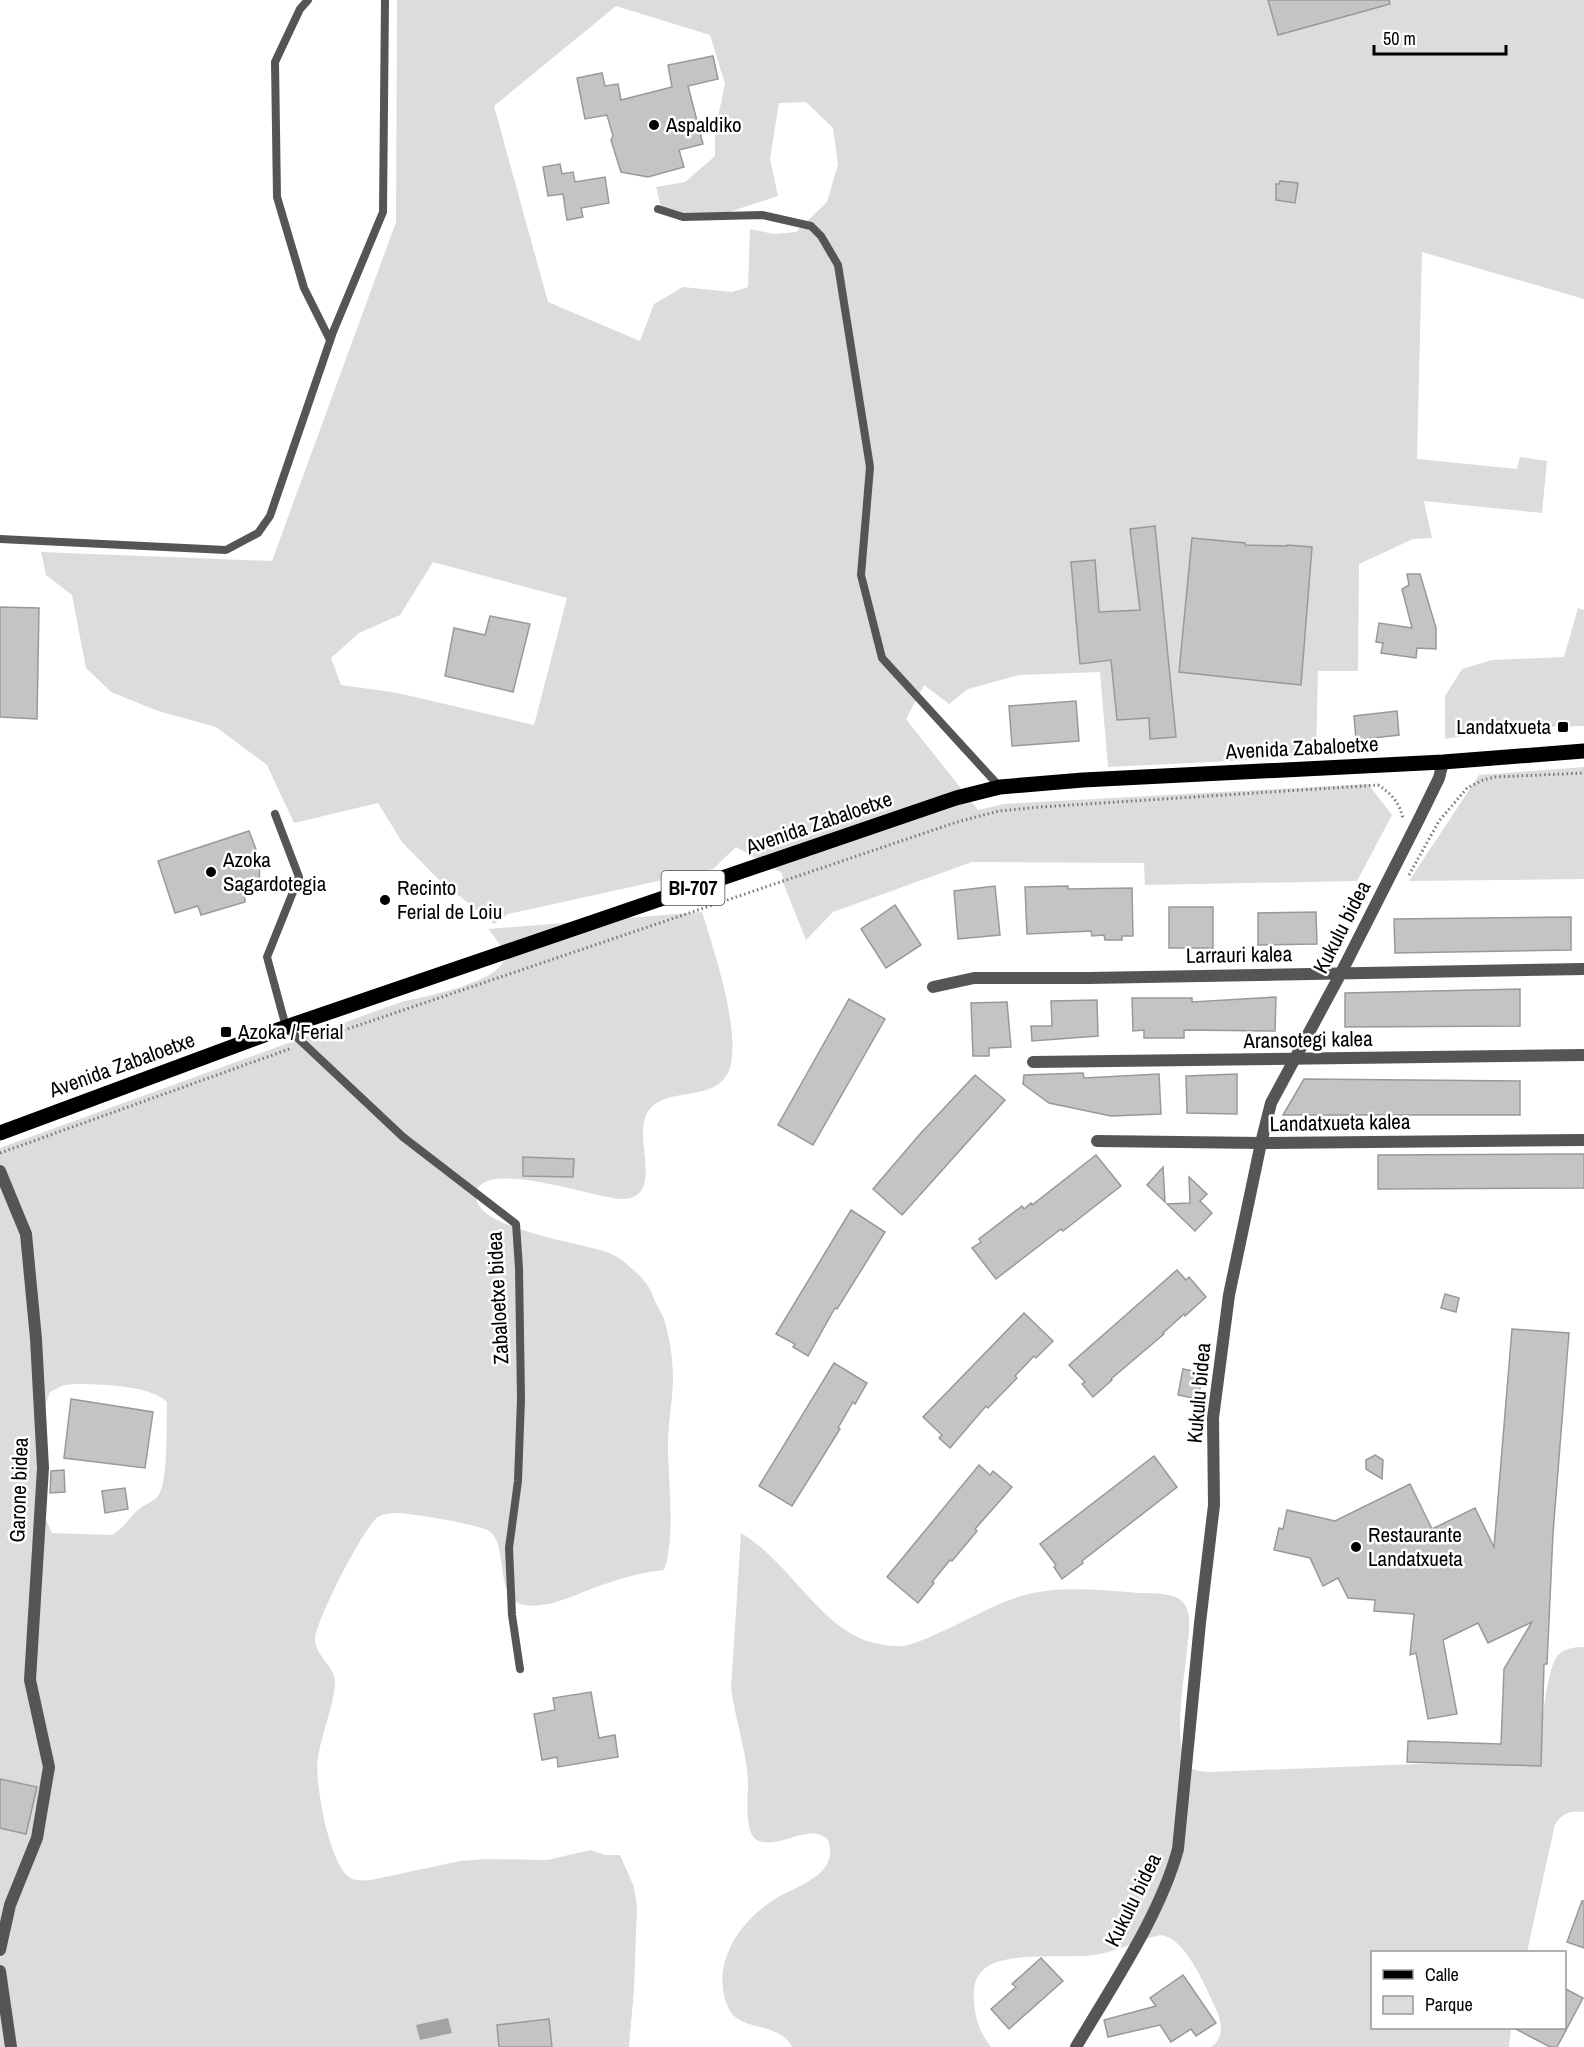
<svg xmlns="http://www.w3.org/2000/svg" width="1584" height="2047" font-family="'Archivo Narrow',sans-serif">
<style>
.green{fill:#dcdcdc;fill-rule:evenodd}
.water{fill:#a3a3a3}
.building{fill:#c4c4c4;stroke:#999;stroke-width:1.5}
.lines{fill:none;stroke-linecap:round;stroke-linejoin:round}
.path{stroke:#777;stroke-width:3;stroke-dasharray:1.5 3;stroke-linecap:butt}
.lane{stroke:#555;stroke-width:8}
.street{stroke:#555;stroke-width:12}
.primary{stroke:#000;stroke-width:15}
.poi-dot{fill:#000;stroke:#fff;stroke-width:2}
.labels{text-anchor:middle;stroke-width:5;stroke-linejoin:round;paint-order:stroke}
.shield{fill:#fff;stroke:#4c4c4c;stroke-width:1.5}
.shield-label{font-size:20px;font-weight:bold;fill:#000}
.poi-label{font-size:21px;fill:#000;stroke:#fff;text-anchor:start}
.street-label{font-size:21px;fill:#000;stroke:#fff}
</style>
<rect width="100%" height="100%" fill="#fff"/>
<g class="green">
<path d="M397 0H1584V299L1422 252 1417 459 1517 469 1520 457 1547 461 1542 513 1424 501 1432 538 1413 539 1359 564 1358 671H1318L1316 757 1108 767 1100 672 1019 675 968 689 949 704 924 685 906 719 978 810 1004 804 1368 784 1392 815 1357 881 1145 885 1144 863 972 862 833 912 806 940 784 885 782 873 736 847 713 869 508 914 494 924 436 877 402 842 378 803 294 823 267 765 216 727 158 711 111 692 86 668 72 595 46 575 41 552 272 561 396 222ZM616 6 710 35 725 84 715 131V156L685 182 656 187 663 214 705 220 778 196 770 159 779 103 806 102 833 128 838 164 827 202 796 232 774 234 750 229 748 287 732 292 683 287 654 304 640 341 548 302 494 106ZM433 562 567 598 534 725 398 693 341 685 331 658 359 633 400 615Z"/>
<polygon points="1578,608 1584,610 1584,726 1530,727 1445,739 1445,696 1462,669 1492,660 1564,657"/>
<polygon points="1584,767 1584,879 1409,881 1479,775"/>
<path d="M702 912C712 945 749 1051 724 1079 714 1091 696 1092 682 1095 667 1097 650 1102 645 1118 636 1143 663 1198 623 1199 600 1200 478 1155 476 1195 474 1229 582 1243 606 1252 616 1255 623 1260 631 1268 642 1277 650 1286 654 1299 657 1307 663 1314 665 1322 670 1340 673 1360 673 1378 673 1400 668 1422 668 1444 668 1480 676 1537 664 1570 643 1572 622 1578 602 1585 578 1593 550 1609 524 1605 497 1600 506 1556 495 1538 494 1535 492 1533 489 1531 477 1524 411 1513 396 1513 390 1513 383 1514 378 1517 364 1526 313 1626 315 1641 317 1658 337 1667 335 1686 332 1710 322 1733 318 1757 314 1781 329 1863 349 1877 355 1882 364 1880 371 1880L460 1861 486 1859 547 1860 591 1850 605 1855H620L634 1887 637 1907 634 1989 629 2047H0V1148L401 1002C422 997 504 982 504 957 504 947 494 937 488 929ZM75 1384C99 1384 150 1385 167 1402 166 1422 169 1481 158 1496 153 1502 145 1504 139 1509 129 1518 124 1528 112 1535L52 1533 43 1513 44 1408 50 1392 64 1385Z"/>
<path d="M741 1533C787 1560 818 1623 864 1640 876 1644 891 1647 904 1646 914 1644 925 1639 934 1635 963 1623 991 1605 1021 1596 1058 1585 1101 1590 1139 1593 1151 1593 1164 1593 1175 1597 1184 1600 1188 1608 1189 1618 1191 1652 1168 1740 1189 1766 1194 1772 1203 1771 1210 1772L1442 1763 1497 1765 1518 1762 1538 1745C1543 1725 1546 1669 1558 1655 1565 1648 1575 1647 1584 1647V1812C1570 1810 1563 1813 1555 1824L1527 1952H1372V2028H1511L1509 2047H1211C1224 2038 1222 2025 1217 2011 1206 1990 1187 1937 1160 1935 1138 1940 1117 1952 1094 1955 1066 1959 1002 1950 982 1971 974 1979 973 1990 974 2001 975 2019 980 2033 991 2047H792C777 2019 740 2034 728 2007 710 1966 738 1923 772 1901 793 1886 841 1877 828 1840 810 1821 778 1851 757 1840 744 1833 748 1796 748 1783 747 1751 735 1720 731 1688Z"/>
</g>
<polygon class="water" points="448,2018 452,2033 420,2040 416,2025"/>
<g class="building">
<polygon points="1268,0 1389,0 1390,4 1278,35"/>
<polygon points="713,56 718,79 688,86 703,144 679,150 684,167 648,177 621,172 611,140 613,136 607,115 585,119 577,78 602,73 605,86 618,84 621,100 672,87 668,65"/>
<polygon points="560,164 562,174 573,172 575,182 605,177 609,203 581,208 583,217 567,220 563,194 548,196 543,167"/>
<polygon points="1280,181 1298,183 1295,203 1276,200 1276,184 1279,184"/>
<polygon points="1155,526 1176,737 1150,739 1149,718 1117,720 1111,660 1080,664 1071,562 1095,560 1099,612 1140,610 1130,529"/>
<polygon points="1192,538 1245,543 1245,545 1287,546 1287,545 1312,547 1301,685 1179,672"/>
<polygon points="1407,574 1420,574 1436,628 1436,649 1417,648 1416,658 1381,653 1383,643 1376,642 1379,623 1412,628 1402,589 1409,585"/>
<polygon points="0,607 39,608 37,719 0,717"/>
<polygon points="490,616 530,624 513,692 445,676 454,628 485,635"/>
<polygon points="1076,701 1079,741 1012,746 1009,706"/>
<polygon points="1397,711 1399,735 1356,740 1354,716"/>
<polygon points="249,831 260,860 259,884 244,891 245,902 201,915 198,906 175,913 158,861"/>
<polygon points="995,886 1000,935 958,939 954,891"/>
<polygon points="1068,886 1068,889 1132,888 1133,936 1122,936 1122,940 1105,940 1104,935 1092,936 1091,931 1027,934 1025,887"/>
<polygon points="895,905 921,945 886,968 861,929"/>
<rect x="1169" y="907" width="44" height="41"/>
<polygon points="1316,912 1317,944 1258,945 1258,913"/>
<polygon points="1571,917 1571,950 1395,953 1394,919"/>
<polygon points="1520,989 1520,1026 1345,1027 1345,993"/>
<polygon points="1276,997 1275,1031 1184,1030 1184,1038 1144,1038 1144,1030 1133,1031 1132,998 1192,998 1192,1002"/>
<polygon points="849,999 885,1019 813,1145 778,1125"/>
<polygon points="1097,1000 1098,1036 1032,1041 1031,1026 1052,1026 1051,1001"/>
<polygon points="1007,1002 1011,1047 989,1048 989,1056 973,1056 971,1003"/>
<polygon points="1083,1073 1084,1078 1159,1074 1161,1114 1111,1116 1049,1103 1023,1084 1024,1075"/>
<polygon points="1237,1074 1237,1114 1187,1113 1186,1076"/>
<polygon points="975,1075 1005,1100 902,1215 873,1189 920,1134"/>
<polygon points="1304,1079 1520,1081 1520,1115 1283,1115"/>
<polygon points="1570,1154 1584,1154 1584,1188 1378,1189 1378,1155"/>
<polygon points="1096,1155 1121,1186 1063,1231 1061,1229 996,1279 972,1248 981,1242 979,1239 1022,1206 1024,1209 1031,1203 1032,1205"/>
<polygon points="523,1157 574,1159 573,1177 523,1176"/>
<polygon points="1163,1167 1165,1202 1147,1185"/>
<polygon points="1189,1177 1207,1194 1200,1201 1212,1213 1195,1231 1167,1204 1190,1203"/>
<polygon points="851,1210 885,1232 837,1309 835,1308 808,1356 793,1347 795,1344 776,1334"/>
<polygon points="1177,1270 1186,1280 1189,1277 1206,1297 1185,1316 1184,1314 1163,1333 1164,1334 1111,1379 1112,1380 1093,1397 1082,1384 1085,1382 1069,1365"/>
<polygon points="1445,1294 1459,1298 1456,1312 1441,1308"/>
<polygon points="1024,1313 1053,1341 1036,1358 1034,1356 1015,1376 1017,1378 988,1408 986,1406 950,1448 939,1438 942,1435 923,1417"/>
<polygon points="1512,1329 1569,1333 1553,1533 1547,1664 1544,1664 1541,1766 1407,1762 1408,1741 1501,1744 1504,1669 1532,1622 1488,1643 1478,1623 1443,1640 1457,1714 1428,1719 1416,1653 1410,1655 1414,1614 1374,1611 1375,1600 1348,1598 1338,1578 1323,1586 1310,1558 1274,1550 1279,1528 1283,1529 1287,1510 1335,1521 1410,1484 1432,1529 1475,1508 1494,1547"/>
<polygon points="834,1363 867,1383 855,1404 853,1402 838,1428 840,1429 792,1506 759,1486"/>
<polygon points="1183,1369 1203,1373 1198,1399 1178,1395"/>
<polygon points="71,1399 153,1412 145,1468 64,1458"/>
<polygon points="1375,1455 1383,1460 1382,1479 1366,1469 1366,1460"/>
<polygon points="1154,1456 1177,1487 1082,1561 1083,1563 1062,1579 1054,1567 1056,1565 1040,1544"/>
<polygon points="979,1465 990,1475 993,1471 1012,1487 975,1529 977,1531 952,1561 950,1560 932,1582 934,1583 918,1603 887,1577"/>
<polygon points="64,1470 65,1492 50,1493 51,1471"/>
<polygon points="125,1488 128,1509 105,1513 102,1491"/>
<polygon points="591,1692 599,1738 615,1735 618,1757 558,1767 557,1757 542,1760 534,1714 555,1710 553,1698"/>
<polygon points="0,1779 37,1787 26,1834 0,1828"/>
<polygon points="1582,1901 1584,1901 1584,1948 1567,1942"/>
<polygon points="1041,1958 1063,1981 1009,2029 991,2009 1016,1987 1012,1984"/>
<polygon points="1183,1975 1216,2023 1196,2036 1191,2029 1171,2042 1160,2025 1108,2037 1104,2020 1156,2006 1150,1998"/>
<polygon points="1564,1988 1583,1998 1557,2047 1550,2047 1514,2028 1564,2028"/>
<polygon points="549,2019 552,2047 499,2047 497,2025"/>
</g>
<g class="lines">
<g class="path">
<polyline points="1409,875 1439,821 1467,788 1483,780 1495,777 1584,773"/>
<path d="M318 1039 957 822 999 811 1040 807 1378 785C1391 793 1400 803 1403 819"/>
<polyline points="0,1153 292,1048"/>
</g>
<g class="lane">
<polyline points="308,0 300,9 275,62 277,197 304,288 330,340"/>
<polyline points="658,209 683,217 762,215 811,226 821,236 838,265 870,467 861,575 882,658 999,786"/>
<polyline points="0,539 226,550 258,533 270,516 333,332 383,212 385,0"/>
<polyline points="275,814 299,877 267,957 286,1027 403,1137 516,1224 519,1268 521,1399 518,1481 509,1548 512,1615 520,1669"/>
</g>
<g class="street">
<polyline points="933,987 974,978 1089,978 1584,969"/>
<polyline points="1033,1062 1584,1055"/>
<polyline points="1097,1141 1261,1143 1584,1140"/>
<polyline points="0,1171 26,1234 36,1339 43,1468 30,1680 49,1767 37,1838 10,1905 0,1950"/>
<polyline points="0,1971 11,2047"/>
<path d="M1076 2047C1111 1987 1160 1916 1178 1849L1200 1623 1214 1505 1213 1418 1229 1295 1261 1143 1271 1103 1341 973 1419 819 1439 778 1443 762"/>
</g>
<polyline class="primary" points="0,1133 286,1027 956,798 1000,787 1083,780 1443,762 1584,751"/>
</g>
<g class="poi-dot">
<circle cx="654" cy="125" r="6"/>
<rect x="1557" y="721" width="12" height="12" rx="3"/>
<circle cx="211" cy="872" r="6"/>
<circle cx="385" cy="900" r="6"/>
<rect x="220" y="1026" width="12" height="12" rx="3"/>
<circle cx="1356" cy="1547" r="6"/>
</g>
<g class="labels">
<rect class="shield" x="661.5" y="871" width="63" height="34" rx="4.5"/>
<g class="shield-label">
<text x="693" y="895">BI-707</text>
</g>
<g class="poi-label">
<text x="666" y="132">Aspaldiko</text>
<text x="1551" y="734" text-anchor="end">Landatxueta</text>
<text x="223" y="867">Azoka<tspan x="223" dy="24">Sagardotegia</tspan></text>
<text x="397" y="895">Recinto<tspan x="397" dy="24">Ferial de Loiu</tspan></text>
<text x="238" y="1039">Azoka / Ferial</text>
<text x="1368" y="1542">Restaurante<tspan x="1368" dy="24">Landatxueta</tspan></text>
</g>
<g class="street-label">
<text transform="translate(1302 748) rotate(-3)" y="7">Avenida Zabaloetxe</text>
<text transform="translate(819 823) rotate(-19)" y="7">Avenida Zabaloetxe</text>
<text transform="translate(1342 927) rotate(-63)" y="7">Kukulu bidea</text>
<text transform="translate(1239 955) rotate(-1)" y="7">Larrauri kalea</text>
<text transform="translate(1308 1040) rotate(-1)" y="7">Aransotegi kalea</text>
<text transform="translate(122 1065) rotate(-20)" y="7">Avenida Zabaloetxe</text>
<text transform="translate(1340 1123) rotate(-1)" y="7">Landatxueta kalea</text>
<text transform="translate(498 1298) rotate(-93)" y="7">Zabaloetxe bidea</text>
<text transform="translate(1199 1393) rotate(-85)" y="7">Kukulu bidea</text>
<text transform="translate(19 1490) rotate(-88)" y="7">Garone bidea</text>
<text transform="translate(1133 1900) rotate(-64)" y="7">Kukulu bidea</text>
</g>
</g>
<rect x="1371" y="1951" width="195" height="78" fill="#ffffff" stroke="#999999" stroke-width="1.5"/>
<rect x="1383" y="1970" width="30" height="9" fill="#000000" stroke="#999999" stroke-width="1.5"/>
<text x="1425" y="1981" font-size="18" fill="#000000">Calle</text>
<rect x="1383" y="1996" width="30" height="18" fill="#dcdcdc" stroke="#999999" stroke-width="1.5"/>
<text x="1425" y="2011" font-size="18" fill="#000000">Parque</text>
<path d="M1374 45v9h132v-9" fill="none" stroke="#000000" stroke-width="3"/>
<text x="1383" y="45" font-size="18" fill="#000000" stroke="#ffffff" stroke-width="4.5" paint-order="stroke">50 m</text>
</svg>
